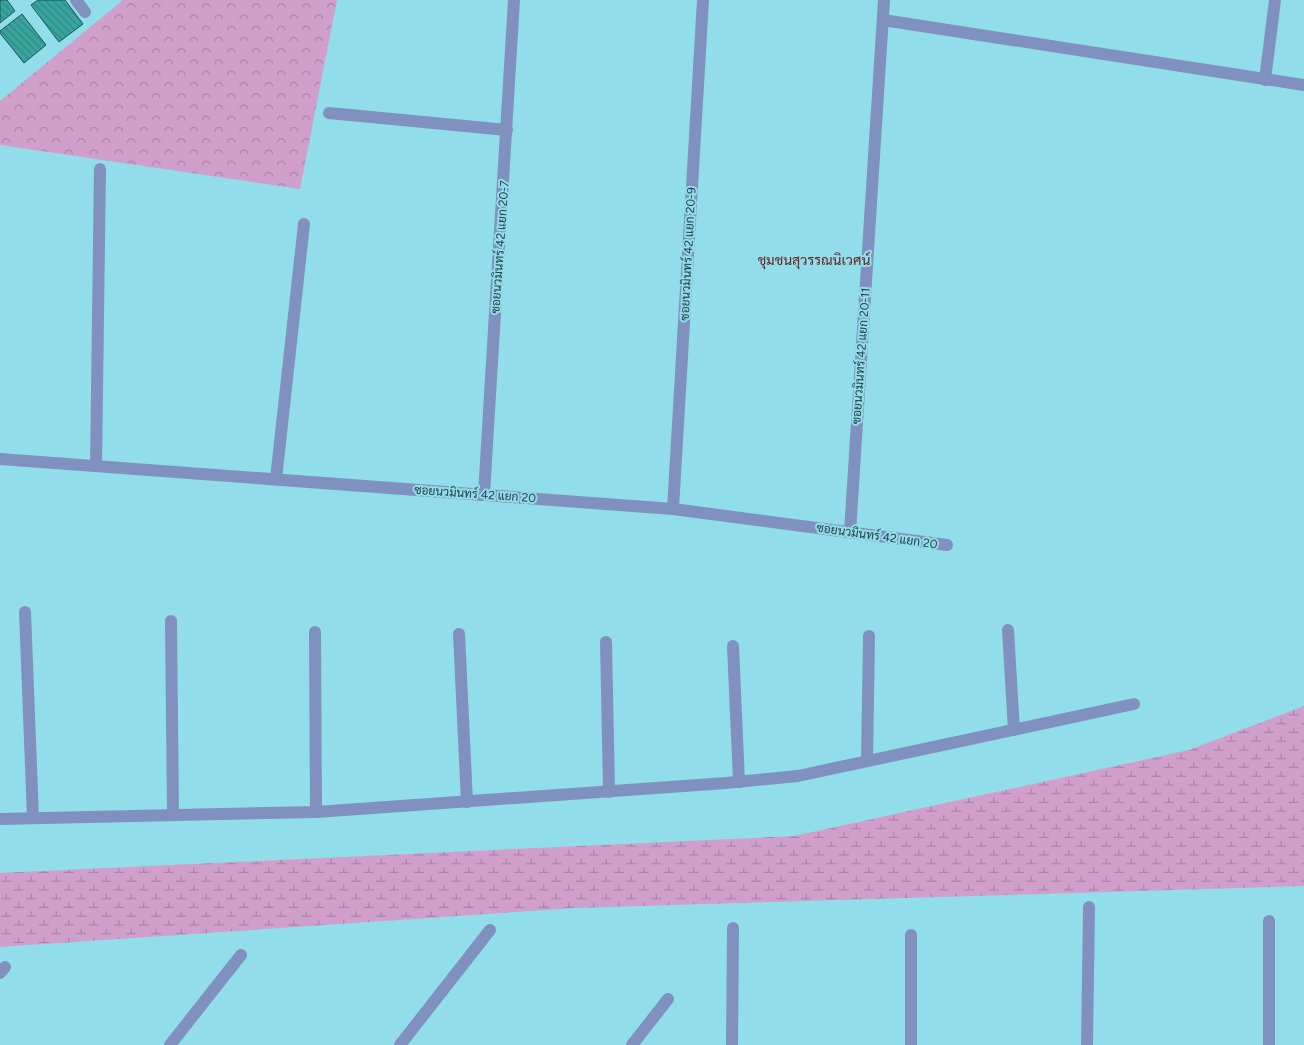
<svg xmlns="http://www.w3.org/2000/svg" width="1304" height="1045" font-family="Figtree,Sarabun,sans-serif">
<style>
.forest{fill:url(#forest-crowns)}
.wetland{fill:url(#wetland-marsh)}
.building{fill:url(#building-back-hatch);stroke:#195552}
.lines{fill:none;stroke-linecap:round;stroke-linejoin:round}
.minor{stroke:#8191bf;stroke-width:12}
.labels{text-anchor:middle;stroke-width:4;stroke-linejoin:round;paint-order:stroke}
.street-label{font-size:12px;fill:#224146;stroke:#92ddea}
.neighbourhood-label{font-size:14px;fill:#621e17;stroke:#92ddea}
</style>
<defs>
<pattern id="forest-crowns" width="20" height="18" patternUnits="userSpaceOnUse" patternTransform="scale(1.25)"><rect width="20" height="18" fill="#d0a0cb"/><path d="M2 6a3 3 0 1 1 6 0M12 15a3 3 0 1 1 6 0" fill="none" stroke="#a884a7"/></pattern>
<pattern id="wetland-marsh" width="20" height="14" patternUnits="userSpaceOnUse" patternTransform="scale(1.25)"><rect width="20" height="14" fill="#d0a0cb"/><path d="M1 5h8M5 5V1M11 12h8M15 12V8" fill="none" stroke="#a884a7"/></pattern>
<pattern id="building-back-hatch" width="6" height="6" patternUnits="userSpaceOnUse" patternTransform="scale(1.25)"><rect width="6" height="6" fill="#39a49e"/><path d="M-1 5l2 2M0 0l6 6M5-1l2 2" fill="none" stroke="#308783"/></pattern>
</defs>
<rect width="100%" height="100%" fill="#92ddea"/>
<polygon class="forest" points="123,0 337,0 300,189 0,145 0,101"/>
<polygon class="wetland" points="1304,706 1304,886 575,908 0,947 0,873 794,836 1189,750"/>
<g class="building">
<polygon points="0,0 7,0 15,11 0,23"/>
<polygon points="38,0 65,0 83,24 59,42 31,5"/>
<polygon points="22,14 46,45 24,63 0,33 0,31"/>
</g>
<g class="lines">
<g class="minor">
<polyline points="76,0 85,12"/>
<polyline points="883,20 1304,85"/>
<polyline points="1265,80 1275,0"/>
<polyline points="329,113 507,130"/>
<polyline points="0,459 673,509 947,545"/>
<polyline points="96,466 100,169"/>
<polyline points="276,479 304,224"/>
<polyline points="484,494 514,0"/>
<polyline points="673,509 703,0"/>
<polyline points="850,532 884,0"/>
<polyline points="25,612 33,818"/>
<polyline points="171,621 173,815"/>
<polyline points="1008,630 1014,730"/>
<polyline points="315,632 316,812"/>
<polyline points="459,634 467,802"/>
<polyline points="606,642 609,792"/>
<polyline points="733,646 739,782"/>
<polyline points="867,761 869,636"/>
<polyline points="0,819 316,812 726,783 798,776 1134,704"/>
<polyline points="1269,921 1269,1045"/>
<polyline points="911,935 911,1045"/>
<polyline points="0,973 5,967"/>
<polyline points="170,1045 241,955"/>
<polyline points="400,1045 490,930"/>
<polyline points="632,1045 668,999"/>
<polyline points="732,1045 733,928"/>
<polyline points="1087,1045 1089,907"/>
</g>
</g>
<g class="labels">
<g class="street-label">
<text transform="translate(500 247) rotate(-86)" y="4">ซอยนวมินทร์ 42 แยก 20-7</text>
<text transform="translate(688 254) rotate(-87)" y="4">ซอยนวมินทร์ 42 แยก 20-9</text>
<text transform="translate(861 356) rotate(-86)" y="4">ซอยนวมินทร์ 42 แยก 20-11</text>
<text transform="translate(475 494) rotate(4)" y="4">ซอยนวมินทร์ 42 แยก 20</text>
<text transform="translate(877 536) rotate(8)" y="4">ซอยนวมินทร์ 42 แยก 20</text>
</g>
<g class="neighbourhood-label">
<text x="814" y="265">ชุมชนสุวรรณนิเวศน์</text>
</g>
</g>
</svg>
